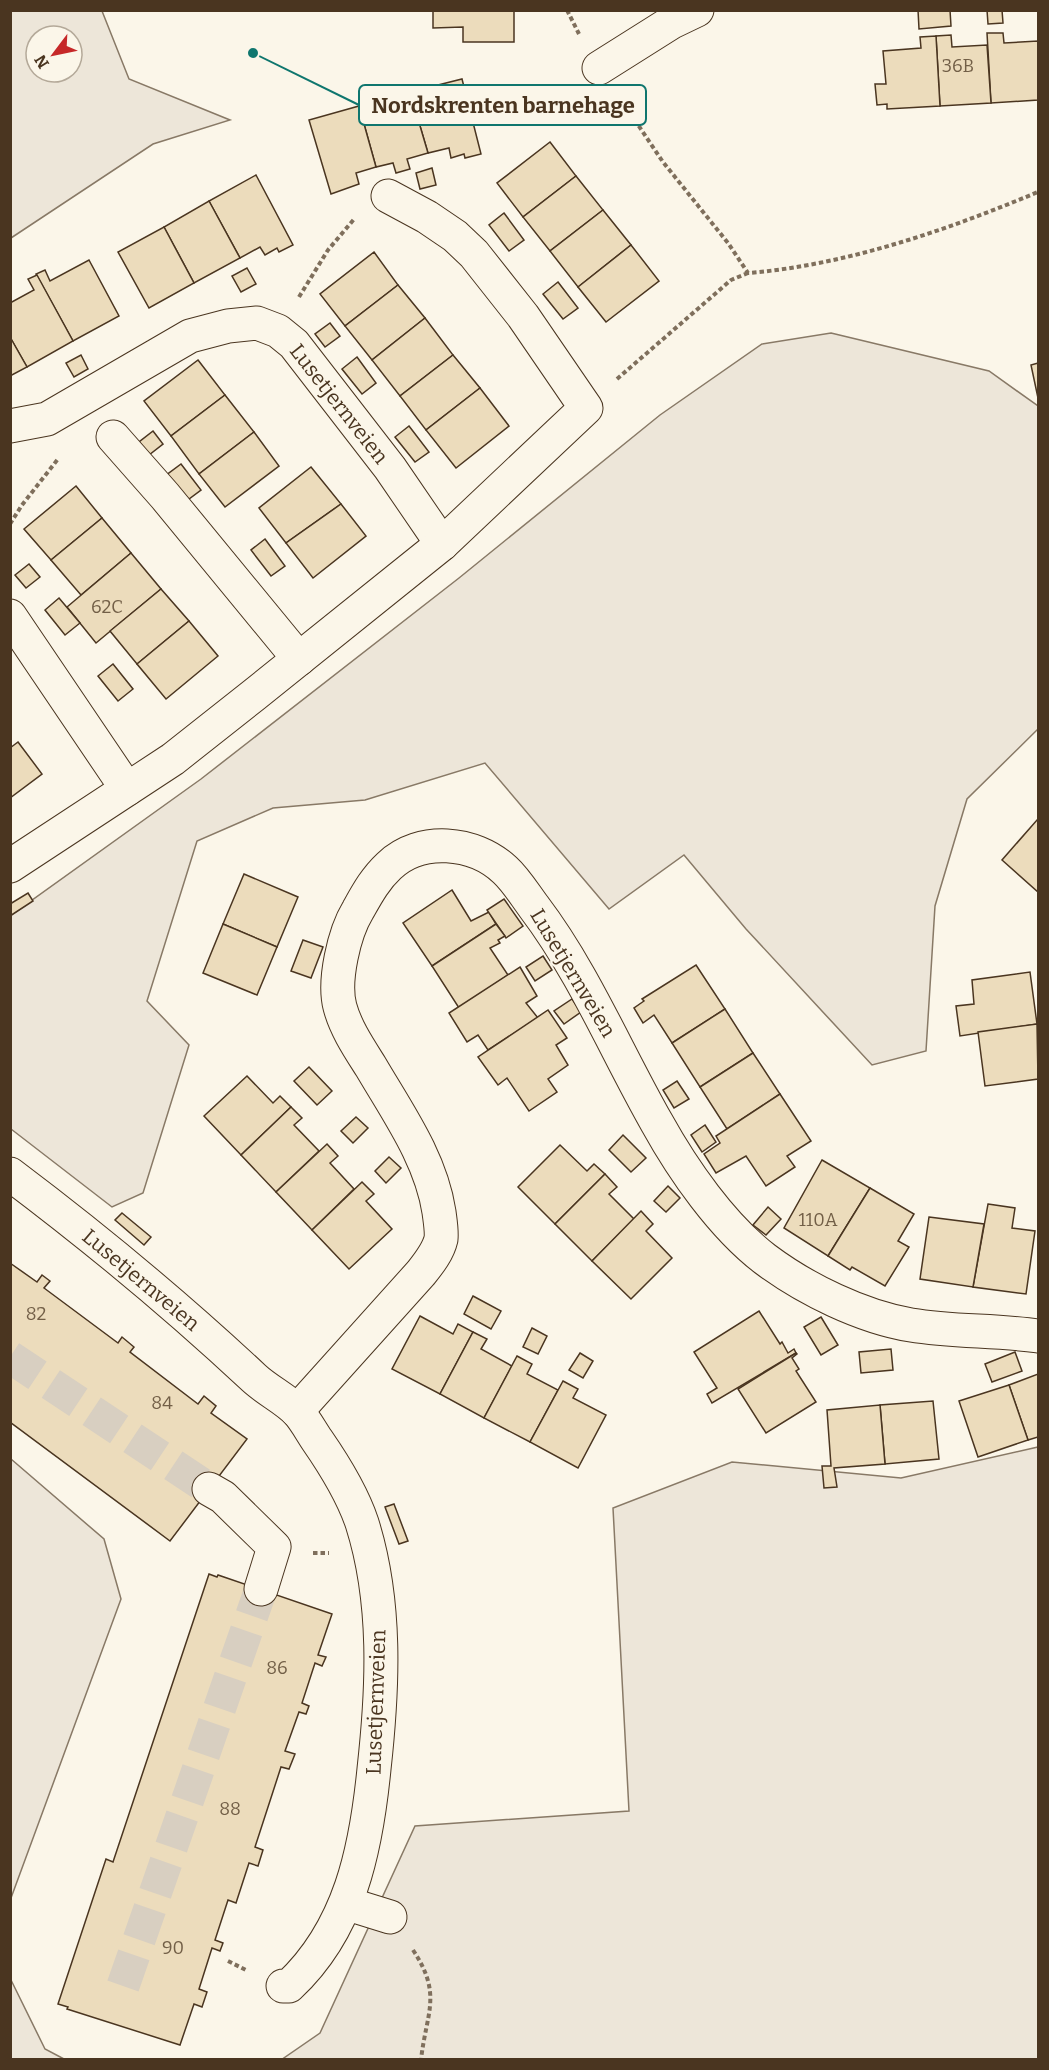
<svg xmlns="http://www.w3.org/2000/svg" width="1049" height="2070" font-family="Bitter,serif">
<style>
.green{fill:#ede6d9;stroke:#887966;stroke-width:1.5;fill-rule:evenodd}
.building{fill:#ecdcbc;stroke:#4a3520;stroke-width:1.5}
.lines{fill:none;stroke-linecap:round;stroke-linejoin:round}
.minor-tunnel{stroke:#d8cfc1;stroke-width:33;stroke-dasharray:33 16;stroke-linecap:butt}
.minor-casing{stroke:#4a3520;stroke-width:35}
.path{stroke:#7f6f5c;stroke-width:4;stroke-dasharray:4.5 3;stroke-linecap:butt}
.minor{stroke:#fbf6e9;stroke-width:33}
.labels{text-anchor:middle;stroke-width:4.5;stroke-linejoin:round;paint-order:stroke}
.number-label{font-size:18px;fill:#725f47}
.street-label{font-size:21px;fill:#4a3520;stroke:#fbf6e9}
.leader{fill:none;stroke:#0f766e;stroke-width:2}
.callout-dot{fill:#0f766e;stroke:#fbf6e9;stroke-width:2}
.callout{fill:#fbf6e9;stroke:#0f766e;stroke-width:2}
.callout-label{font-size:22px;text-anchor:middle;font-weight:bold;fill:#4a3520}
</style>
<rect width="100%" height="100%" fill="#fbf6e9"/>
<g class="green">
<path d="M11 10 102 11 129 79 230 120 153 144 11 238ZM36 36H72V72H36Z"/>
<polygon points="831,333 989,371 1038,406 1038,729 967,799 935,906 926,1051 872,1065 746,929 684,855 609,909 485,763 365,800 273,808 197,841 147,1001 189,1045 143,1193 112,1207 11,1129 10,916 201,779 459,578 660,415 762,344"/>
<polygon points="1038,1447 1038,2059 281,2060 320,2033 415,1826 629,1811 613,1508 732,1462 901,1478"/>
<polygon points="11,1459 104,1539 121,1599 11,1898"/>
<polygon points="11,1980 45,2049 64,2059 11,2059"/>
</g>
<g class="building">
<polygon points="433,10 514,10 514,42 463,42 463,27 433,28"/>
<polygon points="918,10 950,10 951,26 919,29"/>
<polygon points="987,10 1002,10 1003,23 988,24"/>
<polygon points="987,33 1003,33 1004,43 1038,41 1038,100 991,103"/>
<polygon points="951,35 952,47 987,45 991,103 940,106 936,36"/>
<polygon points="936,36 940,106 887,109 887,104 877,105 875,84 886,84 883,51 921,48 920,37"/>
<polygon points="462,79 481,154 465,158 464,154 451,158 449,148 428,153 410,92"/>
<polygon points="410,92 428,153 407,159 410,169 396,173 393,163 376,167 359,106"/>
<polygon points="359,106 376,167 356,173 359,184 331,194 309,120"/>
<polygon points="550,142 576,176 523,217 497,183"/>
<polygon points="432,168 436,185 420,189 416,173"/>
<polygon points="256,175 293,245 279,252 277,248 265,255 260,247 240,258 209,201"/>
<polygon points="576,176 603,210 550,251 523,217"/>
<polygon points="209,201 240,258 194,283 164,227"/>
<polygon points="603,210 631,245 578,287 550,251"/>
<polygon points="504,213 524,240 509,251 489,225"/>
<polygon points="164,227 194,283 149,308 118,252"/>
<polygon points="631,245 659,281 606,322 578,287"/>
<polygon points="374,252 398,285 345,326 320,294"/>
<polygon points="89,260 119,316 73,341 36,274 45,270 50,281"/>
<polygon points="247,268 256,284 241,292 232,276"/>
<polygon points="37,275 73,341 27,367 10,337 10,303 34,290 28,279"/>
<polygon points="558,282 578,308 563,319 543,294"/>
<polygon points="398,285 425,318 372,360 345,326"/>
<polygon points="425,318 453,355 400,396 372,360"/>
<polygon points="330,323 340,336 325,347 315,334"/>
<polygon points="10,337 27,367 10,376"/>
<polygon points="81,355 88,369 74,377 66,363"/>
<polygon points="453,355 480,388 426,430 400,396"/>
<polygon points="357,357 376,383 362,394 342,369"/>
<polygon points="198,360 225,395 171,436 144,401"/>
<polygon points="1038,363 1038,398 1031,365"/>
<polygon points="480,388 509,426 456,468 426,430"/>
<polygon points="225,395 254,432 199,474 171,436"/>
<polygon points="409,426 429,452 415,462 395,437"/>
<polygon points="153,431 163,444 149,455 139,442"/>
<polygon points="254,432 279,466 225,507 199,474"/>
<polygon points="181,464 201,490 185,502 165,476"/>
<polygon points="311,467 341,504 286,543 259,508"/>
<polygon points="76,486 102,518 51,560 24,529"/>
<polygon points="341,504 366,536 313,578 286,543"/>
<polygon points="102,518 131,553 81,595 51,560"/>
<polygon points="265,539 285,566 271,576 251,550"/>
<polygon points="131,553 161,589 96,643 67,607"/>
<polygon points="29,564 40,577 26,588 15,575"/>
<polygon points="161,589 189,621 137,664 110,631"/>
<polygon points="59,598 80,623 65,635 45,610"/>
<polygon points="189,621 218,656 166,699 137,664"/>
<polygon points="113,664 133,689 118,701 98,676"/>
<polygon points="18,742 42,774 10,798 10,748"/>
<polygon points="1037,820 1038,821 1038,892 1002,860"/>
<polygon points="244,874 298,897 277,947 223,924"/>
<polygon points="452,890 471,921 489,912 496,924 432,966 403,923"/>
<polygon points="28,893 33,901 10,916 10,904"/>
<polygon points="504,899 523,926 506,938 487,910"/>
<polygon points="223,924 277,947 257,995 203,973"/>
<polygon points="496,924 505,936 498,940 500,943 490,948 508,975 459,1008 432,966"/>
<polygon points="303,940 323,947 311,978 291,971"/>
<polygon points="543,956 552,970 535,981 526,967"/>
<polygon points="696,965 725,1009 672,1043 654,1015 643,1023 634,1008 644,1001 642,999"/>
<polygon points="520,967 537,996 526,1003 538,1018 488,1050 478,1035 467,1042 449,1013"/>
<polygon points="1030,972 1037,1024 960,1036 956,1006 974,1004 972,980"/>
<polygon points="572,999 581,1012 564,1024 554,1011"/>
<polygon points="725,1009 753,1053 700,1087 672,1043"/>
<polygon points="548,1010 567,1038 556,1045 568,1065 548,1079 557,1092 529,1111 507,1078 498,1085 478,1057"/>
<polygon points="1037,1024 1038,1079 985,1086 978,1032"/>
<polygon points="753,1053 780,1094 727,1129 700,1087"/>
<polygon points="309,1067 332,1091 317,1105 294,1081"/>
<polygon points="247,1076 273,1103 280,1096 291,1107 241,1155 204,1116"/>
<polygon points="677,1081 689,1099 674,1108 663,1090"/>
<polygon points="780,1094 811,1141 787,1156 795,1167 766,1186 746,1156 716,1173 704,1154 720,1143 716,1136"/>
<polygon points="291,1107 302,1118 294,1125 319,1151 276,1192 241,1155"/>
<polygon points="356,1117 368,1128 353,1143 341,1131"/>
<polygon points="705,1125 716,1142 702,1152 691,1135"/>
<polygon points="623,1135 646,1158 631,1172 609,1150"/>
<polygon points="327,1144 338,1156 330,1163 354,1189 312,1230 276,1192"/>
<polygon points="560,1145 587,1171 594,1164 605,1174 555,1224 518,1187"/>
<polygon points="389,1157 401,1168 386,1183 375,1171"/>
<polygon points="822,1160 870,1188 828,1256 784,1228"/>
<polygon points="605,1174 617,1187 609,1194 634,1219 592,1261 555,1224"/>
<polygon points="362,1182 374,1194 366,1201 392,1229 349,1269 312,1230"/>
<polygon points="668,1186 680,1198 666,1212 654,1201"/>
<polygon points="870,1188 914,1214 898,1241 909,1247 885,1286 852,1267 850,1270 828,1256"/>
<polygon points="988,1204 1015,1208 1012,1228 1035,1231 1026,1294 973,1287"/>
<polygon points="768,1207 781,1219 766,1235 753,1225"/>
<polygon points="641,1211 653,1224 646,1231 672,1258 631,1299 592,1261"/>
<polygon points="122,1213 151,1237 144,1245 115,1220"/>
<polygon points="929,1217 984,1224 973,1287 920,1279"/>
<polygon points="10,1263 37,1282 42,1275 50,1281 44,1288 118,1343 122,1337 134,1347 130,1352 198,1404 204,1396 216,1406 211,1413 247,1439 170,1541 10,1422"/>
<polygon points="473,1296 501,1311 491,1329 464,1314"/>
<polygon points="759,1311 780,1344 782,1342 788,1353 794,1349 796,1353 712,1403 707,1394 717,1388 694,1352"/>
<polygon points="420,1316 453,1334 458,1324 473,1332 440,1394 392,1369"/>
<polygon points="821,1317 838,1345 821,1355 804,1327"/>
<polygon points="532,1328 547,1336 538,1354 523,1347"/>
<polygon points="473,1332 487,1339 481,1349 512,1366 484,1418 440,1394"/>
<polygon points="891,1349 893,1370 861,1373 859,1352"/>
<polygon points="1015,1352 1022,1371 992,1382 985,1364"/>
<polygon points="580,1353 593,1361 583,1378 569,1370"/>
<polygon points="796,1353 797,1354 792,1358 799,1369 796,1371 816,1402 766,1433 738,1389"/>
<polygon points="517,1356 532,1364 527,1374 558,1390 530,1442 484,1418"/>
<polygon points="1038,1374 1038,1437 1028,1440 1009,1385"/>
<polygon points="563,1381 578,1389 573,1398 606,1415 578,1468 530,1442"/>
<polygon points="1009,1385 1028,1440 978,1457 959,1401"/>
<polygon points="933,1401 939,1459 885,1464 880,1405"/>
<polygon points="880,1405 885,1464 834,1468 837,1487 824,1488 822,1466 831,1466 827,1410"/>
<polygon points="394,1504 408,1541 399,1544 385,1507"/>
<polygon points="209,1574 217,1577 218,1575 332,1614 318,1655 326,1657 322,1666 315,1663 302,1703 309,1706 306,1714 299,1712 285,1751 295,1754 289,1769 281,1767 255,1847 263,1850 258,1866 249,1863 236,1903 228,1900 215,1940 223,1943 220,1951 212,1948 199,1989 207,1992 202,2007 194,2004 180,2045 67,2009 68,2007 58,2004 106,1859 113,1862"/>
</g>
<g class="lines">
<g class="minor-tunnel">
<polyline points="10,1357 209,1489"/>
<polyline points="123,1986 261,1589"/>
</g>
<g class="minor-casing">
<g id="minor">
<polyline points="599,68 672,22 697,10"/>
<polyline points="10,426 47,419 190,336 228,326 257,323 278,331 294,344 390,468 442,544"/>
<polyline points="113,437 165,496 299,659"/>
<polyline points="10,616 127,789"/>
<polyline points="10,866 173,759 254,695 442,544 586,408 523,316 474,254 455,236 427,217 388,196"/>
<path d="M10 1174C95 1238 177 1306 254 1378 268 1391 286 1399 298 1412 305 1420 311 1431 317 1440 335 1466 352 1493 362 1523 387 1602 383 1688 374 1769 366 1850 350 1929 289 1986H283"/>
<path d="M297 1411 421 1273C429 1263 438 1252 441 1239 442 1231 440 1220 439 1212 431 1159 398 1113 371 1067 359 1048 346 1029 340 1007 333 981 344 933 358 910 367 894 375 879 389 866 420 836 474 841 505 870 516 880 525 895 534 907 584 973 616 1051 657 1123 683 1170 722 1226 765 1259 805 1289 862 1317 911 1325 953 1332 996 1330 1038 1336"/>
<polyline points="209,1489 223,1497 274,1547 261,1589"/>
<polyline points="347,1902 361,1908 390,1917"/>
</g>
</g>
<g class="path">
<polyline points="567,10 579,34"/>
<path d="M622 101 663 162 728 243 748 273C847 265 947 230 1038 192"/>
<polyline points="299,297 328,250 355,218"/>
<polyline points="617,379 731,280 748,273"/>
<polyline points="10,524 22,505 58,459"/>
<polyline points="313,1553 329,1553"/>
<path d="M413 1950C443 1995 426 2013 421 2060"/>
<polyline points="228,1961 246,1970"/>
</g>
<use href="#minor" class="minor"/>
</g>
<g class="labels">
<g class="number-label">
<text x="958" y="72">36B</text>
<text x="107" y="613">62C</text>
<text x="818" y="1226">110A</text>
<text x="36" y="1320">82</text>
<text x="162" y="1409">84</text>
<text x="277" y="1674">86</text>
<text x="230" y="1815">88</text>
<text x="173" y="1954">90</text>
</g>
<g class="street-label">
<text transform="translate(339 404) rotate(52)" y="7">Lusetjernveien</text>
<text transform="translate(573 973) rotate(59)" y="7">Lusetjernveien</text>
<text transform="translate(141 1280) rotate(40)" y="7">Lusetjernveien</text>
<text transform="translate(376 1702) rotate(-88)" y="7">Lusetjernveien</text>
</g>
</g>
<path class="leader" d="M253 53L359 105"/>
<circle class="callout-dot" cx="253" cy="53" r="6"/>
<rect class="callout" x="359" y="85" width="287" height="40" rx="6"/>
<g class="callout-label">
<text x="503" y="113">Nordskrenten barnehage</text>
</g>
<rect width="1049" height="2070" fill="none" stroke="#4a3520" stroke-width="24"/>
<g transform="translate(54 54) rotate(238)"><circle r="28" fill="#fbf6e9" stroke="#b4a999" stroke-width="1.5"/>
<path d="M0-4.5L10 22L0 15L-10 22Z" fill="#c62828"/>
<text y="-9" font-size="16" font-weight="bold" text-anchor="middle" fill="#4a3520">N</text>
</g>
</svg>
